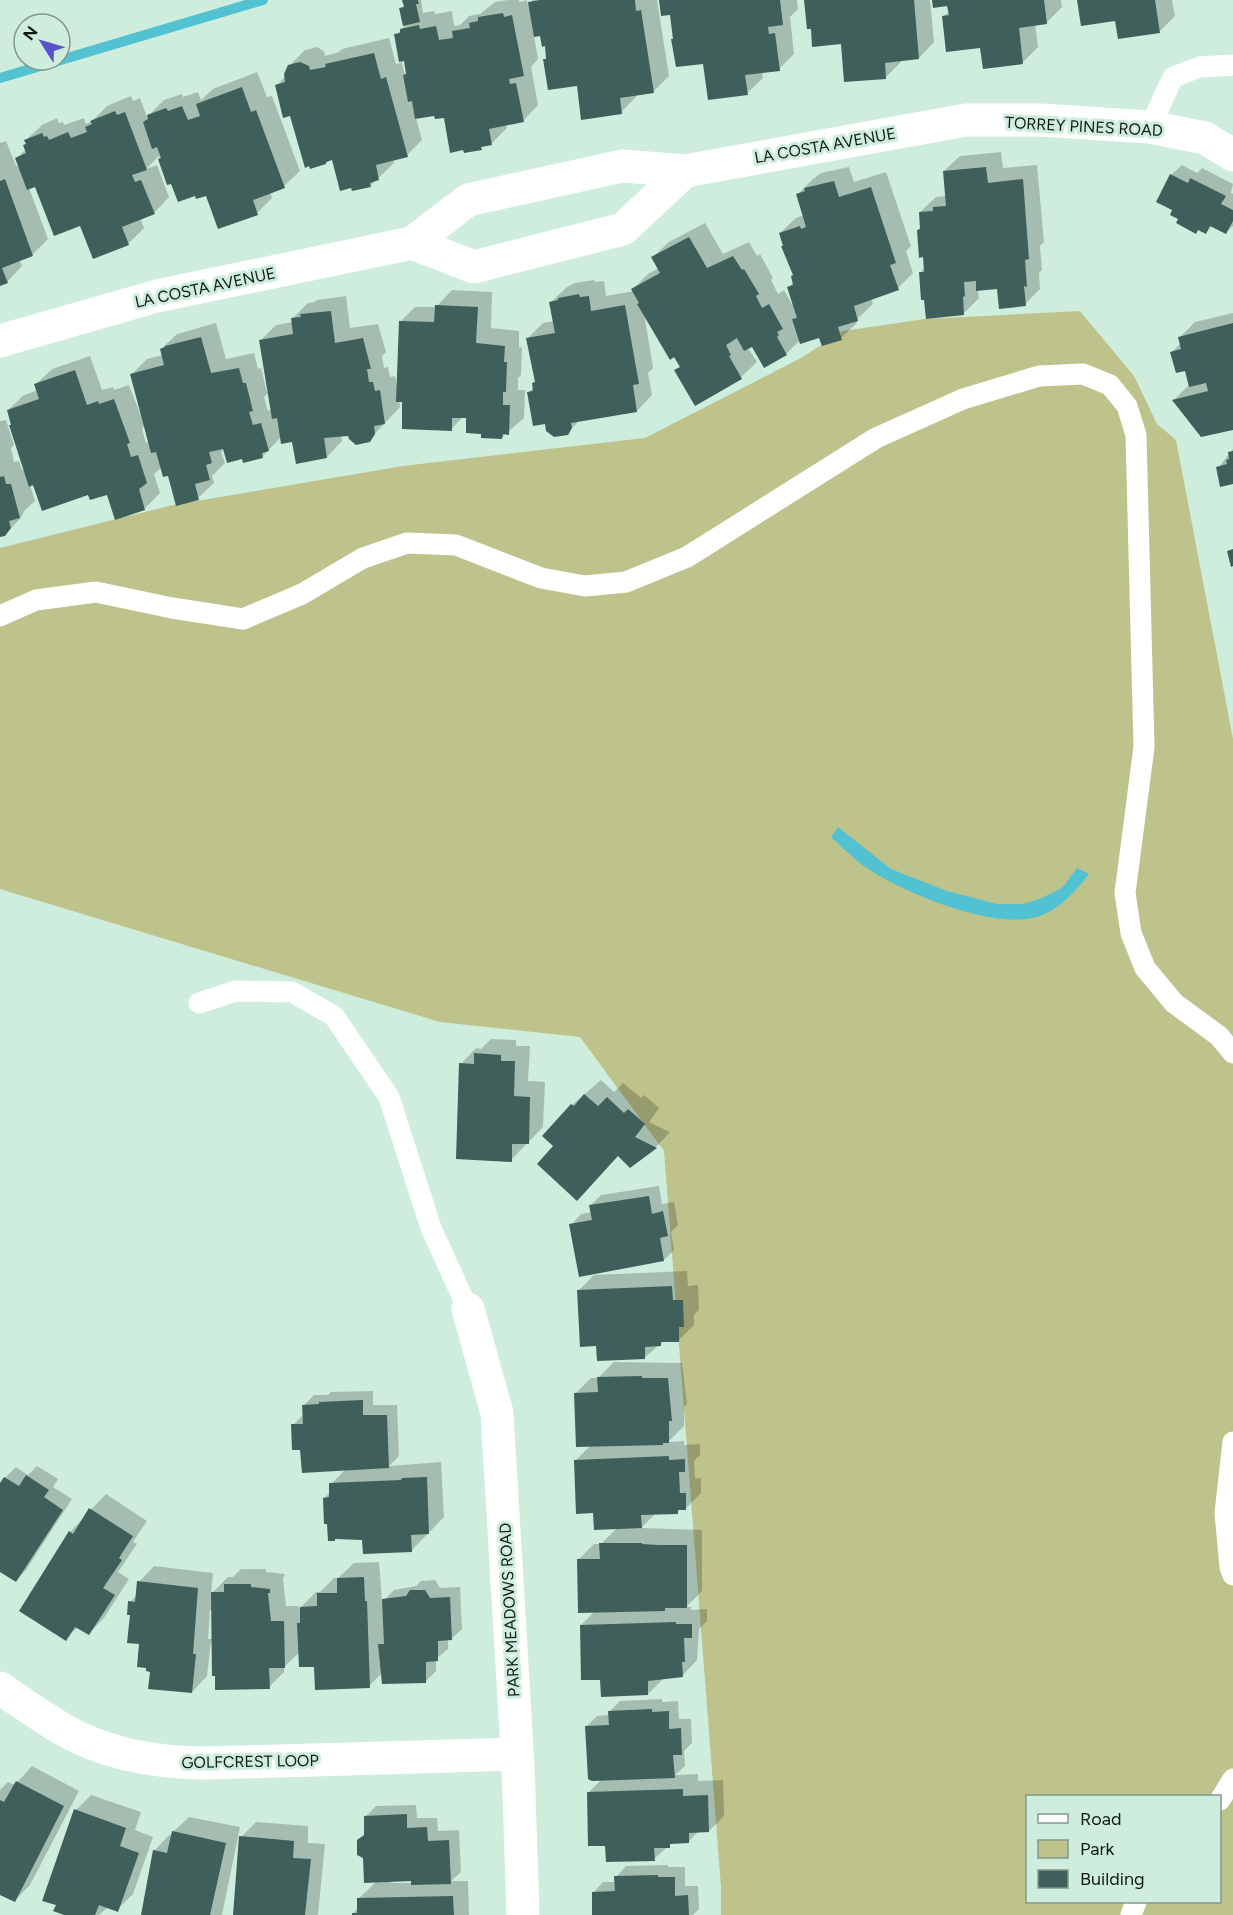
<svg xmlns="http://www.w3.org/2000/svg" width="1233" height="1915" font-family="Figtree,sans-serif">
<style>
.green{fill:#bdc38a;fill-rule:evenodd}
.water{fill:#52c2d3}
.shadow{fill:#0003;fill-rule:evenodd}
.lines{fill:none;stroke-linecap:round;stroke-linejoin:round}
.stream{stroke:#52c2d3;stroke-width:10}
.building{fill:#3f5f5b}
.lane{stroke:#fff;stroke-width:21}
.street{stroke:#fff;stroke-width:33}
.labels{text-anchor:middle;stroke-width:6;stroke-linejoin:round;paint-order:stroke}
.street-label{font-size:16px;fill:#0f1a14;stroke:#cfeddc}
</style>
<rect width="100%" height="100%" fill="#cfeddc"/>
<path class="green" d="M1080 311 1134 376 1157 424 1176 440 1233 739V1915H721V1887L664 1151 580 1037 440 1022 0 889V548L173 505 403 466 645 438 801 358 843 331 925 319ZM1028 1796H1220V1902H1028Z"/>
<path class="water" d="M838 827 891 869 947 891 997 904H1023L1042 898 1063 887 1077 868 1089 874C1074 893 1057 913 1032 918 987 928 898 891 861 864 851 856 841 846 831 837Z"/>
<g class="shadow">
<path d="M404 0H421L423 13 434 11 435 14 452 11 454 26 460 25 469 16 480 14 495 2 508 0H519V2L527 0 528 5 533 0H657L669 76 653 92 636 94V97L621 112 578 84 545 60 548 57 546 44 541 34 534 36 538 59 531 67 538 105 523 121 506 124 507 128 492 143 485 144 481 148 446 116 435 114 416 118 422 140 407 155 393 159 394 163 371 185 333 158 326 163 292 115 276 86 286 76 289 66 305 50 317 47 324 51 325 56 339 52 342 49 389 38 396 64 401 63 396 35 405 26 401 9 405 5ZM401 60H405L407 72 405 75Z"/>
<polygon points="661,0 797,0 798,9 790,17 794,54 779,69 762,71 763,78 747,93 674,38 671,13"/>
<polygon points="806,0 930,0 934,42 919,58 901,60 901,62 886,77 842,42 812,27"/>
<polygon points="933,0 1061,0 1062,7 1046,23 1035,24 1038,47 1022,63 982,46 943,17 950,11 948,4"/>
<polygon points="1079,0 1172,0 1175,16 1160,31 1117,19"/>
<polygon points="257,72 267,97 272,96 300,171 284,186 270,192 272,198 257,213 207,194 196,194 172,182 168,184 159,156 146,169 157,165 169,197 154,213 140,218 144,228 129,243 93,257 81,224 36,186 29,188 48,239 33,254 19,259 22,266 7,282 0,284 0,143 6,141 16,166 19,165 17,158 26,149 26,140 42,125 57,118 59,123 63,122 64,125 84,118 86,124 91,122 107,106 131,96 133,101 140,98 147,117 164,100 182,94 183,97 198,92 201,100 213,89"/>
<polygon points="1001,152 1003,168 1037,165 1044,242 1040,246 1042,270 1039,273 1040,289 1025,304 998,288 978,289 979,298 963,314 920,273 925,267 918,230 921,227 920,212 936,197 947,196 944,171 960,156"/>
<polygon points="1182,165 1197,173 1202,168 1233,184 1231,193 1233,194 1233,226 1226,232 1213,225 1206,232 1179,218 1174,209 1171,175"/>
<polygon points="849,167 854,182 886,172 911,246 906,251 913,273 898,288 871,298 873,304 856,320 857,323 841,338 820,336 800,340 786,354 764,366 753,345 748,348 757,362 741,377 695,403 676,371 681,366 644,313 653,368 648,373 652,395 637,411 579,421 567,433 546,422 529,392 534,387 533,383 536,381 528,338 543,323 554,321 551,302 567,287 575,283 594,280 595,282 604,281 606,296 634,291 633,289 648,274 659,268 653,257 669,242 705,223 723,254 749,242 757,256 760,254 773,278 771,280 778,294 784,290 793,306 789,287 794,282 794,275 782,247 784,245 780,233 796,218 804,215 797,195 813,179 821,173"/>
<path d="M452 290 492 292 491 328 519 331V348L522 347 521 375 518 378V390H525L524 418 502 437 483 433 468 417H463L451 429 404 400H399L400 407 369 440 350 434 341 435 342 441 327 457 281 437 263 456 244 457 225 448 221 452 225 463 212 476 214 483 198 498 162 467 154 474 160 493 145 508 116 518 108 493H89L30 485 35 501 25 510 20 519 4 535 0 536V421L6 420 14 445 11 448 14 462 19 461 22 470 25 469 8 410 24 395 38 390 36 384 52 369 90 356 102 390 113 387 114 390 129 385 141 416H143L132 374 147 359 163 355 161 349 177 334 216 323 226 359 254 353 258 369 261 368 267 392 269 391 261 340 276 325 293 322 292 319 308 303 314 302 317 300 346 296 350 328 378 324 386 352 382 356 384 368 388 367 390 377 395 376 397 385 400 322 415 307H436ZM269 392 272 410 268 411 264 397ZM145 425 150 441 146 443 142 429Z"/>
<polygon points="1233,313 1233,429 1174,400 1190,384 1186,369 1172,352 1181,343 1180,337 1195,322"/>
<polygon points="1233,449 1233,483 1218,468"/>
<polygon points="491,1039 516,1040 516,1046 530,1046 528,1081 545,1082 543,1127 511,1160 461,1064 476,1048 481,1049"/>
<polygon points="601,1080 614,1092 623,1083 641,1098 644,1095 659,1108 649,1122 670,1132 656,1147 630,1166 618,1155 555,1146 572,1105"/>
<polygon points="659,1186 662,1204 674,1202 678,1225 671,1232 674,1250 664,1260 571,1225 581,1214 592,1212 591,1205 601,1195"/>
<polygon points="687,1271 688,1286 698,1285 699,1310 694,1315 694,1325 679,1340 664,1341 644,1358 598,1345 579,1290 594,1275"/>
<polygon points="614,1362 682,1363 687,1404 684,1407 684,1426 668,1442 684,1441 684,1445 700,1444 700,1455 694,1461 695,1479 701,1478 701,1493 686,1508 681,1508 677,1512 656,1513 641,1528 702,1530 702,1591 686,1607 691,1607 691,1610 707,1609 707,1621 699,1629 697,1660 682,1676 666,1676 648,1694 602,1678 581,1625 595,1611 578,1560 594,1544 601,1544 617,1528 595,1512 576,1460 591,1445 576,1393 591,1378 598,1378"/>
<polygon points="373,1391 373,1405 397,1405 399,1456 389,1466 441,1462 444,1517 411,1551 363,1539 337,1538 335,1540 324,1498 331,1492 331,1484 346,1469 302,1448 293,1425 304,1414 303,1406 314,1395 328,1395 331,1392"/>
<polygon points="37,1466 58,1479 53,1487 72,1499 26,1570 16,1580 0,1570 0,1483 16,1467 28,1475"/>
<polygon points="106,1494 147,1521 133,1542 137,1544 118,1572 129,1579 104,1618 89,1633 78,1627 65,1639 70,1532"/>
<path d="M379 1562 382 1602 394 1590 416 1586 421 1581 435 1580 440 1588 460 1587 462 1629 451 1639H448V1649L436 1659V1671L425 1682 383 1672 369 1686 316 1665 300 1652 284 1667V1672L269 1687 211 1641 207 1676 192 1692 151 1671 132 1613 130 1602 138 1594 139 1582 154 1566 213 1573 211 1594 228 1577H233L241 1569H266V1572L285 1574 283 1579 286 1606H299V1609L316 1592H320L334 1578H338L354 1563ZM210 1610H212L213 1639H208Z"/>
<polygon points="662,1699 662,1702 678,1701 679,1719 691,1719 692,1743 684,1751 685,1766 675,1775 698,1774 698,1781 723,1780 724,1816 709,1831 699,1831 688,1842 673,1842 654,1859 607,1844 588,1793 602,1779 587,1726 597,1716 610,1715 610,1711 620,1701"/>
<polygon points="32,1766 79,1791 30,1885 15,1900 0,1893 0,1790 8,1782 15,1785"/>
<polygon points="91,1795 141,1812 135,1830 153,1837 133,1894 117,1910 107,1908 99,1915 68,1915 76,1810"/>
<path d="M416 1805 417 1818H437L438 1831 459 1830 461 1872 451 1881H468L469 1915H352L359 1907 358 1899 377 1881 366 1833 365 1817 376 1806ZM412 1879V1883H391V1880Z"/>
<polygon points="189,1817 240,1827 222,1915 142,1915 154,1851 169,1835 172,1836 173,1832"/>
<polygon points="256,1822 308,1826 308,1843 325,1844 318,1915 235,1915 241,1837"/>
<polygon points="668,1865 668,1867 685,1867 685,1886 698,1886 699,1909 693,1915 594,1915 593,1893 603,1882 616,1882 616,1877 626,1866"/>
</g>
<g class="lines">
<polyline class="stream" points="0,78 263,0"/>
</g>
<g class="building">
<polygon points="402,0 418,0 419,4 416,4 420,22 403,26 399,8 404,7"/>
<polygon points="540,0 635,0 636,11 641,10 654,93 620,98 622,114 581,120 577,86 548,90 543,59 546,59 545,46 542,47 540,36 534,37 528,2"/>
<polygon points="659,0 780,0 783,25 768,27 769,34 775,33 780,71 745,75 748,95 708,100 703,64 676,67 671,39 673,39 670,15 661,16"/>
<polygon points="804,0 914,0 919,59 885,63 886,79 844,82 841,44 812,47 811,29 807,29"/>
<polygon points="932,0 1044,0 1047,24 1019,28 1023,64 983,69 980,48 946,52 942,16 949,15 947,6 933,8"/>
<polygon points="1077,0 1155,0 1160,33 1118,39 1115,21 1081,26"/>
<polygon points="503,13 504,17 512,15 524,76 509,79 510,84 516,83 524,122 489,129 492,145 481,147 482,150 464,153 463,150 450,153 444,118 435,119 434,116 415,119 412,101 408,102 403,75 406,74 404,61 399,62 394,34 400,33 400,29 419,25 420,29 436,26 439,40 453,38 452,31 470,28 469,23 478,21 478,17"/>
<polygon points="374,53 381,79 386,77 408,157 376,165 379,180 370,183 371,187 352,191 351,188 340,191 332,160 326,162 326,164 310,169 309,166 305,168 290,116 283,118 275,85 285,82 284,74 288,65 300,62 309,66 310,70 326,67 325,64"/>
<polygon points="242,87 251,112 256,110 285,188 253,200 258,215 218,229 206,196 196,199 195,196 178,202 171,184 167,185 158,159 161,158 157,147 152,149 143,122 148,119 147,115 166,108 168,111 182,106 188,120 200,116 196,104"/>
<polygon points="115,111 117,115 125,112 147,170 132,175 135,182 141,180 155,214 122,227 129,245 93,259 80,226 54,236 35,187 27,190 15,158 26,153 23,145 26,144 24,140 42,133 44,137 47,136 49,140 68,132 71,138 87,132 85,127 92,124 90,121"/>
<polygon points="986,167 988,183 1023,179 1029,259 1025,260 1027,287 1024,286 1026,306 999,309 997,289 976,291 976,281 964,282 965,296 963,297 964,315 926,319 924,300 921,300 919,272 924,272 923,257 919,258 917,230 920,229 919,212 933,211 933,207 946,206 943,171"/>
<polygon points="1170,174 1188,183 1190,178 1226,196 1221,204 1233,210 1233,221 1226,234 1210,226 1206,234 1198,230 1196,234 1176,223 1178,219 1170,215 1172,210 1156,202"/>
<polygon points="5,179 33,256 2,268 8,283 0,286 0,181"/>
<polygon points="834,181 839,197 871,187 896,263 890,265 899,290 854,306 858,321 838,327 842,340 822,346 819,338 800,344 792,319 797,318 787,287 793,285 791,276 793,275 781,246 783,246 779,233 800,226 801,229 806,227 796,194 805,191 804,188"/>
<polygon points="689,237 707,268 733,256 742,270 744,269 759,294 756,296 762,308 769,304 783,329 777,332 779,335 777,337 787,355 764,368 752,347 744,351 737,338 726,345 731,355 729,356 742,379 695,406 674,370 680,367 674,357 670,360 637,304 639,303 631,289 660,273 651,257"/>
<polygon points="579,294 580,297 589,296 591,311 625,305 639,384 633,385 637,412 571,423 572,428 568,435 554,437 546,431 545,424 533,426 527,392 533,391 532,383 535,382 526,338 555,333 549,302 558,300 558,298"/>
<polygon points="435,305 478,307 476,343 505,346 504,362 507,362 506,392 503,392 503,405 510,405 509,435 503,434 502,439 481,438 481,434 466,433 466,418 452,418 452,431 402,429 402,402 396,402 399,321 434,322"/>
<polygon points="331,311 335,343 363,338 371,369 367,369 369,382 373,382 375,391 380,390 385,424 374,426 375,434 370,442 356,445 349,439 348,436 324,438 327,458 296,464 292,442 281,444 277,418 272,419 259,340 293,334 291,318 301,317 300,314"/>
<polygon points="1233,323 1233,430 1201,437 1172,400 1208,391 1206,383 1189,387 1185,371 1176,373 1170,352 1181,349 1178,337"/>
<polygon points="201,337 211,373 239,368 243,383 246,383 253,411 249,412 253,425 261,423 269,451 262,453 263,458 243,463 242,459 227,463 223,449 209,452 212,463 206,465 210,480 195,484 199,500 176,506 168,476 163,477 156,452 151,453 130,374 164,365 160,349 165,347 165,346"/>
<polygon points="75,370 87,405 98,401 99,404 114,399 130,443 127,444 131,457 138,455 147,483 139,489 145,510 115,520 107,495 90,500 88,495 42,511 33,485 29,487 9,425 11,425 7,410 39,399 34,384"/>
<polygon points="1233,451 1233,484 1220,487 1216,467 1227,464 1226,460 1229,459 1228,452"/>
<polygon points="4,476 6,484 11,484 20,518 9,521 11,528 5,536 0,537 0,477"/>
<polygon points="1233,549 1233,566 1231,567 1227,551"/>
<polygon points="474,1053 501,1055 501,1061 515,1061 514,1096 530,1097 529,1144 512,1144 512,1162 456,1159 459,1063 474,1064"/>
<polygon points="584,1094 598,1106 607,1097 624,1113 628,1109 645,1124 635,1137 657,1148 630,1168 618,1156 577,1201 537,1164 553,1146 542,1136 571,1104 574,1106"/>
<polygon points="649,1196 652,1214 663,1211 668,1236 660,1238 664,1261 579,1277 569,1224 592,1220 589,1205"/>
<polygon points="672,1286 673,1300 683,1300 684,1327 679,1327 679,1342 661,1342 661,1346 645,1347 645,1359 597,1361 596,1346 580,1347 577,1290"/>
<polygon points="642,1376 642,1378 668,1378 672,1421 669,1421 669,1443 663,1443 663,1445 576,1447 574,1393 598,1392 597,1377"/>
<polygon points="363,1400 363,1415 387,1415 389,1468 302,1473 300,1450 292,1450 291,1424 303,1424 302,1405 319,1404 319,1402"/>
<polygon points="669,1456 669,1460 685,1459 685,1472 679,1472 680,1493 686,1493 686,1510 678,1510 678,1514 641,1515 642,1528 594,1530 593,1513 576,1514 574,1460"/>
<polygon points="26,1475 49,1490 44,1497 63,1510 16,1582 0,1572 0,1483 4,1477 19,1486"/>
<polygon points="427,1477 429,1534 411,1535 412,1552 363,1554 362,1540 335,1539 335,1541 328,1541 327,1524 324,1524 323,1498 329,1497 329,1483 401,1480 402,1478"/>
<polygon points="89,1508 133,1536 119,1558 122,1560 103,1588 115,1595 89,1635 75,1627 66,1641 19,1611 69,1531 73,1534"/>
<polygon points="599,1543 642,1543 642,1544 659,1545 687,1545 687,1608 665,1608 665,1611 578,1613 577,1559 600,1559"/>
<polygon points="364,1577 365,1601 367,1601 370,1688 315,1690 314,1667 299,1667 297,1623 300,1623 300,1607 317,1606 317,1593 337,1593 337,1578"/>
<polygon points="137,1581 198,1588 193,1654 196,1654 192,1693 148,1689 150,1672 146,1671 146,1668 137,1667 139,1644 127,1643 130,1615 127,1615 128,1601 135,1602"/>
<polygon points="224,1584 251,1584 251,1587 270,1589 270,1593 268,1593 271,1621 284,1621 285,1668 269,1668 270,1689 215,1690 215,1676 212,1676 211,1592 224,1592"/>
<polygon points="410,1590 425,1590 430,1598 450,1597 452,1640 438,1641 438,1661 426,1662 426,1683 382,1684 378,1644 384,1644 382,1599 406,1596"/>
<polygon points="676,1622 676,1624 692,1624 692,1638 684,1638 685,1662 682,1662 683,1677 648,1681 648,1695 601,1697 600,1680 581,1680 580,1625"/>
<polygon points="652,1709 652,1712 669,1711 669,1729 681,1728 682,1755 673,1755 675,1778 592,1781 588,1779 585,1726 609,1725 608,1711"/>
<polygon points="16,1781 64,1806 15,1902 0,1895 0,1800 4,1802"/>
<polygon points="683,1789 683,1796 708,1795 709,1832 689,1833 689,1843 670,1844 670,1848 654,1848 655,1861 606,1862 605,1846 588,1846 587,1792"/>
<polygon points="74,1809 126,1828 120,1846 139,1853 118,1912 99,1905 95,1915 64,1915 53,1911 56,1905 42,1901"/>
<polygon points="407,1814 407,1828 427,1827 428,1841 449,1840 451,1884 411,1885 411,1881 364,1883 363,1858 357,1855 357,1840 364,1835 364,1816"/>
<polygon points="172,1831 226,1843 210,1915 141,1915 153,1850 167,1853"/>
<polygon points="239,1836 294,1841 293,1858 311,1859 305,1915 233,1915"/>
<polygon points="658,1875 658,1877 675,1877 675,1896 688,1895 689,1915 592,1915 592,1892 615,1891 614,1876"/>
<polygon points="453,1896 454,1915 352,1915 352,1913 357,1913 357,1898"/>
</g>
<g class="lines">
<g class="lane">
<polyline points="1150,127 1173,77 1200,67 1233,65"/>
<polyline points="0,616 36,600 96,592 172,608 243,619 302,594 363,558 407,543 456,545 541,578 585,586 626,582 687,557 876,438 963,399 1039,376 1083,374 1110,385 1127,406 1136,435 1144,747 1125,893 1131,933 1145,968 1174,1003 1219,1036 1233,1053"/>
<polyline points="199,1003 236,991 292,992 334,1016 389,1097 431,1228 468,1309"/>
<polyline points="1233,1442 1225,1513 1230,1567 1233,1575"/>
<polyline points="1220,1800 1233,1779"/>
<polyline points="1131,1915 1136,1902"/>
</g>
<g class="street">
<polyline points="412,243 474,267 623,229 685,171"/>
<polyline points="0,341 157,296 412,243 468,200 622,166 685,171 966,120 1041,120 1150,127 1205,138 1233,155"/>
<polyline points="468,1309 497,1413 518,1766 523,1915"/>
<path d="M0 1688C20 1702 41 1716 62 1729 107 1755 156 1763 207 1763L517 1754"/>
</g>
</g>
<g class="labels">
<g class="street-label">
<text transform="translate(1084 126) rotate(3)" y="6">TORREY PINES ROAD</text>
<text transform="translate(825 145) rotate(-10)" y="6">LA COSTA AVENUE</text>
<text transform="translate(205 287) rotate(-12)" y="6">LA COSTA AVENUE</text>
<text transform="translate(509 1610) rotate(-93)" y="6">PARK MEADOWS ROAD</text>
<text transform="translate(250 1761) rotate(-1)" y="6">GOLFCREST LOOP</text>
</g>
</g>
<rect x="1026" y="1795" width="195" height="108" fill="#cfeddc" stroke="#82998c" stroke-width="1.5"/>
<rect x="1038" y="1814" width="30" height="9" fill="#ffffff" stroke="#82998c" stroke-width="1.5"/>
<text x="1080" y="1825" font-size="18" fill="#0f1a14">Road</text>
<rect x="1038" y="1840" width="30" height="18" fill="#bdc38a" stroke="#82998c" stroke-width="1.5"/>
<text x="1080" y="1855" font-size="18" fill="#0f1a14">Park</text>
<rect x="1038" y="1870" width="30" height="18" fill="#3f5f5b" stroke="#82998c" stroke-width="1.5"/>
<text x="1080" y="1885" font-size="18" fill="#0f1a14">Building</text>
<g transform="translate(42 42) rotate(307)"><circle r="28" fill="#cfeddc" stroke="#82998c" stroke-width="1.5"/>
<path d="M0-4.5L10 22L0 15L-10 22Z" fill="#5952ca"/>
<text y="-9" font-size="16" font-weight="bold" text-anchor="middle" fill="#0f1a14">N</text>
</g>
</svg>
